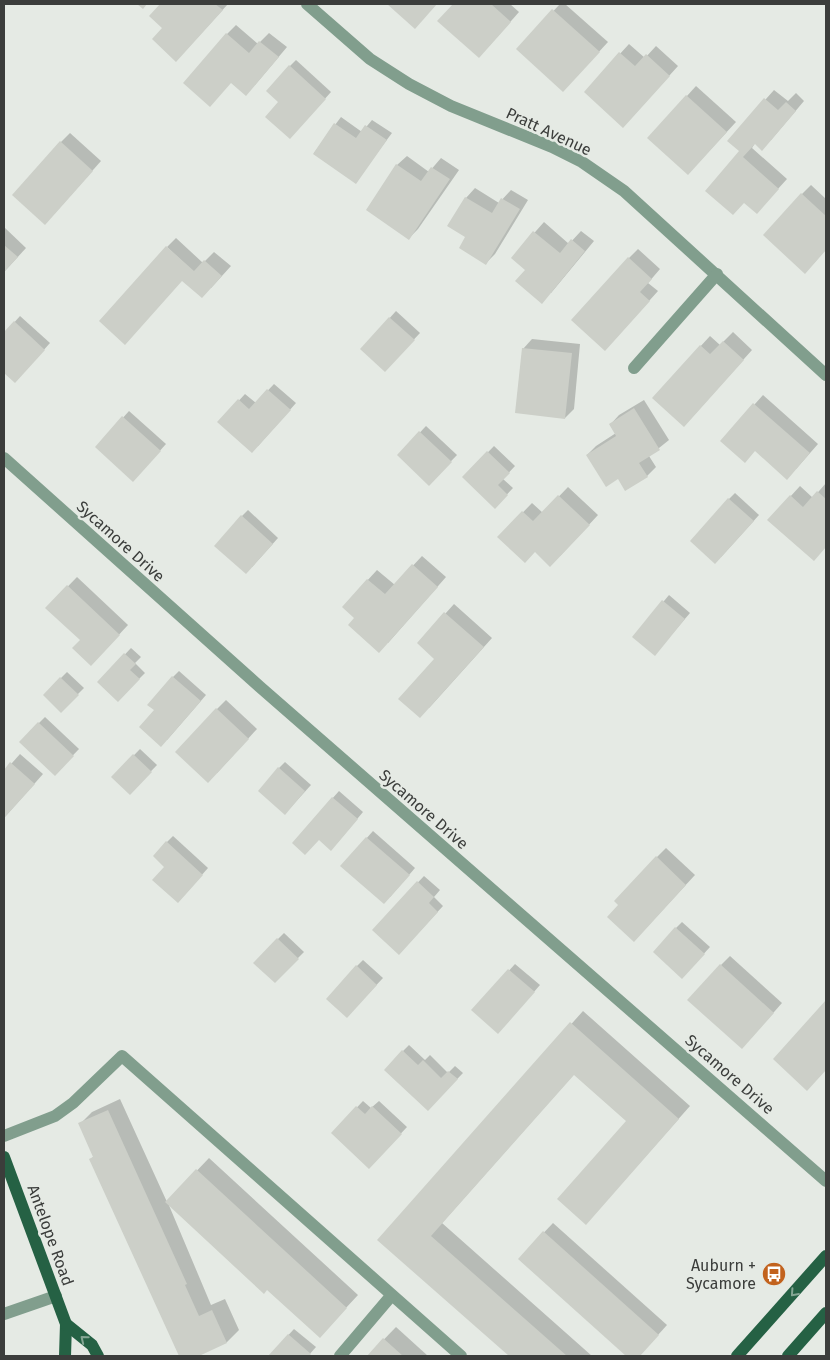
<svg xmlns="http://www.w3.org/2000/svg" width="830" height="1360" font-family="'Fira Sans',sans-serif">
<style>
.shadow{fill:#0003}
.building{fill:#cccfc8}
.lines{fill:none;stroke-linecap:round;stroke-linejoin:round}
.minor{stroke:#819e8d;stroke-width:12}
.major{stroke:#256144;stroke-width:12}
.oneway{stroke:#85a694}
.labels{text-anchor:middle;stroke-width:5;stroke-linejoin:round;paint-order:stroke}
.street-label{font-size:16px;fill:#3b3d3b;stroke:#e5eae4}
.poi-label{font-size:16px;fill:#3b3d3b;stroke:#e5eae4;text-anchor:end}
</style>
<rect width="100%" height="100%" fill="#e5eae4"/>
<g class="shadow">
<polygon points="162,4 228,4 185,51 151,16"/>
<polygon points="455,4 510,4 519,12 488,47 439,21"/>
<polygon points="560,4 565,4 608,42 572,81 518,49"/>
<polygon points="236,25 258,44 269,33 287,47 255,85 231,82 210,105 227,34"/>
<polygon points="629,44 645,58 656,46 678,66 632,117 585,92"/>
<polygon points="296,60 331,92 296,131 280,102 290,66"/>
<polygon points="696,86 736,122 697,164 649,138"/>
<polygon points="774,90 788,101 796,93 804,101 771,140 755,143 752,148 787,179 757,212 741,151 729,141"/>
<polygon points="341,117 362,132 372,120 392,133 355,182 314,153"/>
<polygon points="70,133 101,161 54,214 61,142"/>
<polygon points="407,156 429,172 441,158 459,170 418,229 409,238 397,165"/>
<polygon points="811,185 826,199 826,249 814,263 802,194"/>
<polygon points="475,188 499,203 511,190 528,200 495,254 486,263 467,236 466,198"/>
<polygon points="544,222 569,244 581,231 594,241 551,293 513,257"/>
<polygon points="4,227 26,248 4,272"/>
<polygon points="176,238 203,263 214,252 231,266 211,288 167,247"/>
<polygon points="638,249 660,269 648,283 658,291 614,340 629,258"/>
<polygon points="396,311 420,333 391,364 362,349"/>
<polygon points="20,316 50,343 15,382 4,372 4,334"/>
<polygon points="733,332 752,350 693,416 653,398 710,336 720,345"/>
<polygon points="532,339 580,344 574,409 565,418 523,349"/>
<polygon points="274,384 296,403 258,446 219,422 245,394 256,403"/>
<polygon points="763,395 818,444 796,469 755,450 722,441"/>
<polygon points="644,400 669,440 649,456 656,467 647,476 618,478 587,455 596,446 616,433 610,425 619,415"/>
<polygon points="129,411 166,444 139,474 97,447"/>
<polygon points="426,426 457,455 429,484 399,455"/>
<polygon points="494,446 515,466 503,479 513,488 495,507 464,477"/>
<polygon points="826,483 826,546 814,559 769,520 800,486 813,498"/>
<polygon points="568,487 598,515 560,556 535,551 499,537 532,503 543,513"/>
<polygon points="735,493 759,515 721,557 729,499"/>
<polygon points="248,510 278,538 252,567 242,516"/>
<polygon points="422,556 446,577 388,643 343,607 377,570 395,585"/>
<polygon points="77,577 128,625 100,655 47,608"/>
<polygon points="669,595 690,613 660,648 634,637"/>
<polygon points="454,604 492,638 429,708 436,659 419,643"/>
<polygon points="131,648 141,657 135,663 145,673 118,700 99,682"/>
<polygon points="179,671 206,695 167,740 156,710 173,677"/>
<polygon points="67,672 84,688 61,711 44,695"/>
<polygon points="226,700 257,729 217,773 217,709"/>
<polygon points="45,717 79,749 55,774 20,742"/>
<polygon points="140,749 157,765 130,793 113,777"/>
<polygon points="20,754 43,774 4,818 4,772"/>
<polygon points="285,762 311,785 291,807 279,768"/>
<polygon points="339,791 363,812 337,843 319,838 293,843"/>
<polygon points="373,831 415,868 390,897 342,866"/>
<polygon points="173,836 208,868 184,895 166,867 167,842"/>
<polygon points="666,848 695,875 643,931 657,857"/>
<polygon points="424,876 440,890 434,897 443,906 405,947 373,930"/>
<polygon points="682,922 710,947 688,971 676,928"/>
<polygon points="284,933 304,952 275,981 255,962"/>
<polygon points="730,956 782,1003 751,1038 721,965"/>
<polygon points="363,960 383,978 353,1010 357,966"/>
<polygon points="515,964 540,985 504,1026 473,1010"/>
<polygon points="826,1002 826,1069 819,1077 774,1059"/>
<polygon points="583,1011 690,1106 597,1211 627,1121 574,1074 442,1223 592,1356 511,1356 379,1239"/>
<polygon points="409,1045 425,1060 430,1055 448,1073 455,1066 463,1073 428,1109 403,1051"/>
<polygon points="120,1099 167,1202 209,1158 358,1295 331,1324 267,1288 168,1203 211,1305 225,1299 239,1330 227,1342 196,1356 180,1356 91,1159 94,1156 80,1124 92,1112"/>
<polygon points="363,1101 371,1108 379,1101 407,1127 375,1161 333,1133"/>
<polygon points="553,1223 667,1325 639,1356 628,1356 519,1259"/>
<polygon points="396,1327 428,1356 368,1356"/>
<polygon points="294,1329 316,1347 308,1356 269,1356"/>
</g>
<g class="building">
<polygon points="137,4 147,4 143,9"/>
<polygon points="160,4 215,4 223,10 176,62 152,39 162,28 149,16"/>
<polygon points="387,4 437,4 415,29"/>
<polygon points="453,4 491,4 511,22 479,58 437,21"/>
<polygon points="552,9 600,52 563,92 516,49"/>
<polygon points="226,33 249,53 259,41 279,57 246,96 231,83 210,107 183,83"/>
<polygon points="619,52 635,66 646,54 670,76 623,128 584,92"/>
<polygon points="289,65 326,99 290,139 265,117 278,102 266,91"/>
<polygon points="686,95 727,132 688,175 647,138"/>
<polygon points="764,98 778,110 786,102 796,111 762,151 755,144 743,157 779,189 757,214 744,203 733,215 705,191 739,151 727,141"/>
<polygon points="334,123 356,138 365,125 387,140 356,184 313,154"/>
<polygon points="60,141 93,171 45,225 12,195"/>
<polygon points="396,164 421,181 431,167 450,179 409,240 366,210"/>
<polygon points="801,193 826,216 826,250 805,274 763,235"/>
<polygon points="465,197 492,213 501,198 520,209 486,265 459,248 465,237 447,226"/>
<polygon points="533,231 560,253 571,239 585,251 542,304 515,281 525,270 511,258"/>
<polygon points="4,245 18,257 4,272"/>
<polygon points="166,246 194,271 204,260 222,276 202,298 182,281 125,345 99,321"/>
<polygon points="628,257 652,279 640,292 650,301 605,351 571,320"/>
<polygon points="389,317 415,340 385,372 360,349"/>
<polygon points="14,321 45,350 15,383 4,373 4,332"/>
<polygon points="723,341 744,360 684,427 652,398 700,345 710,354"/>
<polygon points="522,348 572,353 565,419 515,413"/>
<polygon points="267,389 291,410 252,453 217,422 238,399 249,409"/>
<polygon points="753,403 810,453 787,480 755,451 745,463 720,441"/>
<polygon points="634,408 660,450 639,463 648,477 625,491 618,479 606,487 586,455 616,436 609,424"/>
<polygon points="122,416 161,451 133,482 95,447"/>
<polygon points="419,431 452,462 429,486 397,455"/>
<polygon points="487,451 510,473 498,485 508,495 495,509 462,477"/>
<polygon points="817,491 826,499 826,547 814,561 767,520 790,495 803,507"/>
<polygon points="558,495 590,525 550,567 535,552 525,563 497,537 522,511 533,521"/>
<polygon points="728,498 754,521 715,564 690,541"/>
<polygon points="241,515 273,544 246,574 214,546"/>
<polygon points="412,564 438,587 379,653 348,625 354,618 342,607 367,579 385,594"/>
<polygon points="67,585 120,635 91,666 72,648 80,640 45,608"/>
<polygon points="662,600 685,619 655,656 632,637"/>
<polygon points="444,612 484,647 420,718 398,699 434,659 417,643"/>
<polygon points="124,653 136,664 130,670 140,679 118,702 97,682"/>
<polygon points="172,676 201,701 161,747 139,727 154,710 147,705"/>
<polygon points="60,677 79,695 61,713 43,695"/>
<polygon points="216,708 249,739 208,783 175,752"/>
<polygon points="38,722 74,756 55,776 19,742"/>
<polygon points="133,754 152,772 130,795 111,777"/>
<polygon points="10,762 35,784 4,818 4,770"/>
<polygon points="278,767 305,791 285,815 258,791"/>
<polygon points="332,797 358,819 331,851 319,840 305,855 292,843"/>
<polygon points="366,837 410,875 384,904 340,866"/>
<polygon points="166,841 203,875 178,903 152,880 164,867 153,856"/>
<polygon points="656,856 686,885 634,942 607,917 618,905 614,901"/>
<polygon points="417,881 434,897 429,903 438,912 399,955 372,930"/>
<polygon points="675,927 705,954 682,979 653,952"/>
<polygon points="277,938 299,959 275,983 253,963"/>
<polygon points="720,964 774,1013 742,1049 687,1000"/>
<polygon points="356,965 377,985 347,1018 326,999"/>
<polygon points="508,969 535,992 498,1034 471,1010"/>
<polygon points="826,1000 826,1070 807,1091 773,1059"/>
<polygon points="570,1022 679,1119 586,1225 557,1199 626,1121 574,1075 431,1236 567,1356 509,1356 377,1240"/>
<polygon points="402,1050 418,1065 423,1060 441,1078 448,1071 458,1079 428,1111 384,1070"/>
<polygon points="356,1106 365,1114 372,1106 402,1134 369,1169 331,1133"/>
<polygon points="108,1110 187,1284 185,1285 199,1316 212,1310 227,1343 199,1356 179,1356 89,1159 93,1157 78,1123"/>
<polygon points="196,1169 347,1308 320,1338 267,1290 264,1294 165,1202"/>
<polygon points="543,1231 659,1335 640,1356 626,1356 518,1259"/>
<polygon points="288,1334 311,1354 309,1356 268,1356"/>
<polygon points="383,1338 403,1356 367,1356"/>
</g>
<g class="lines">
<g class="minor">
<polyline points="307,4 370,59 409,84 451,106 552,147 582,162 624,191 826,375"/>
<polyline points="634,368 717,274"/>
<polyline points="4,458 260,687 826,1181"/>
<polyline points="4,1136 55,1116 73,1103 122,1056 461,1356"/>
<polyline points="4,1314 56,1296"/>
<polyline points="340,1356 391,1296"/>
</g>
<g class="major">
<polyline points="4,1157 66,1324 65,1356"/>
<polyline points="66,1324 92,1345 98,1356"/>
<polyline points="737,1356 826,1256"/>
<polyline points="788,1356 826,1313"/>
</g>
</g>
<defs><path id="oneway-chevron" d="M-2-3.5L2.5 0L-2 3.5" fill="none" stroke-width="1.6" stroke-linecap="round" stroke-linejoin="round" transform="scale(1.25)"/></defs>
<g class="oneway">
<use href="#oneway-chevron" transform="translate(794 1293) rotate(132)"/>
<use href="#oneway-chevron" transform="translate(84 1339) rotate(-141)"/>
</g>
<defs>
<g id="bus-disc" transform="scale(1.25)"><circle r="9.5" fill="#c2621d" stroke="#e5eae4"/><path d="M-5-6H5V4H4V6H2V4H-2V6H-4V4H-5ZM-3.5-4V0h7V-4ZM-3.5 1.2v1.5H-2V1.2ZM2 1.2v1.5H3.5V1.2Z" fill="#fff"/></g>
</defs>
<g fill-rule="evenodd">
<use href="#bus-disc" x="774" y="1274"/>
</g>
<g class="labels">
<g class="street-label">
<text transform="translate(549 131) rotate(25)" y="6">Pratt Avenue</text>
<text transform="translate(121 541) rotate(42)" y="6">Sycamore Drive</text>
<text transform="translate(424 809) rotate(41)" y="6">Sycamore Drive</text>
<text transform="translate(730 1074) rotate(41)" y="6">Sycamore Drive</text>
<text transform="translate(51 1235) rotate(70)" y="6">Antelope Road</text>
</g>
<g class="poi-label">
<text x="756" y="1271">Auburn +<tspan x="756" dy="18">Sycamore</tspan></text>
</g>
</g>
<rect width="830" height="1360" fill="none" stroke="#3b3d3b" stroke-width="10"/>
</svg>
